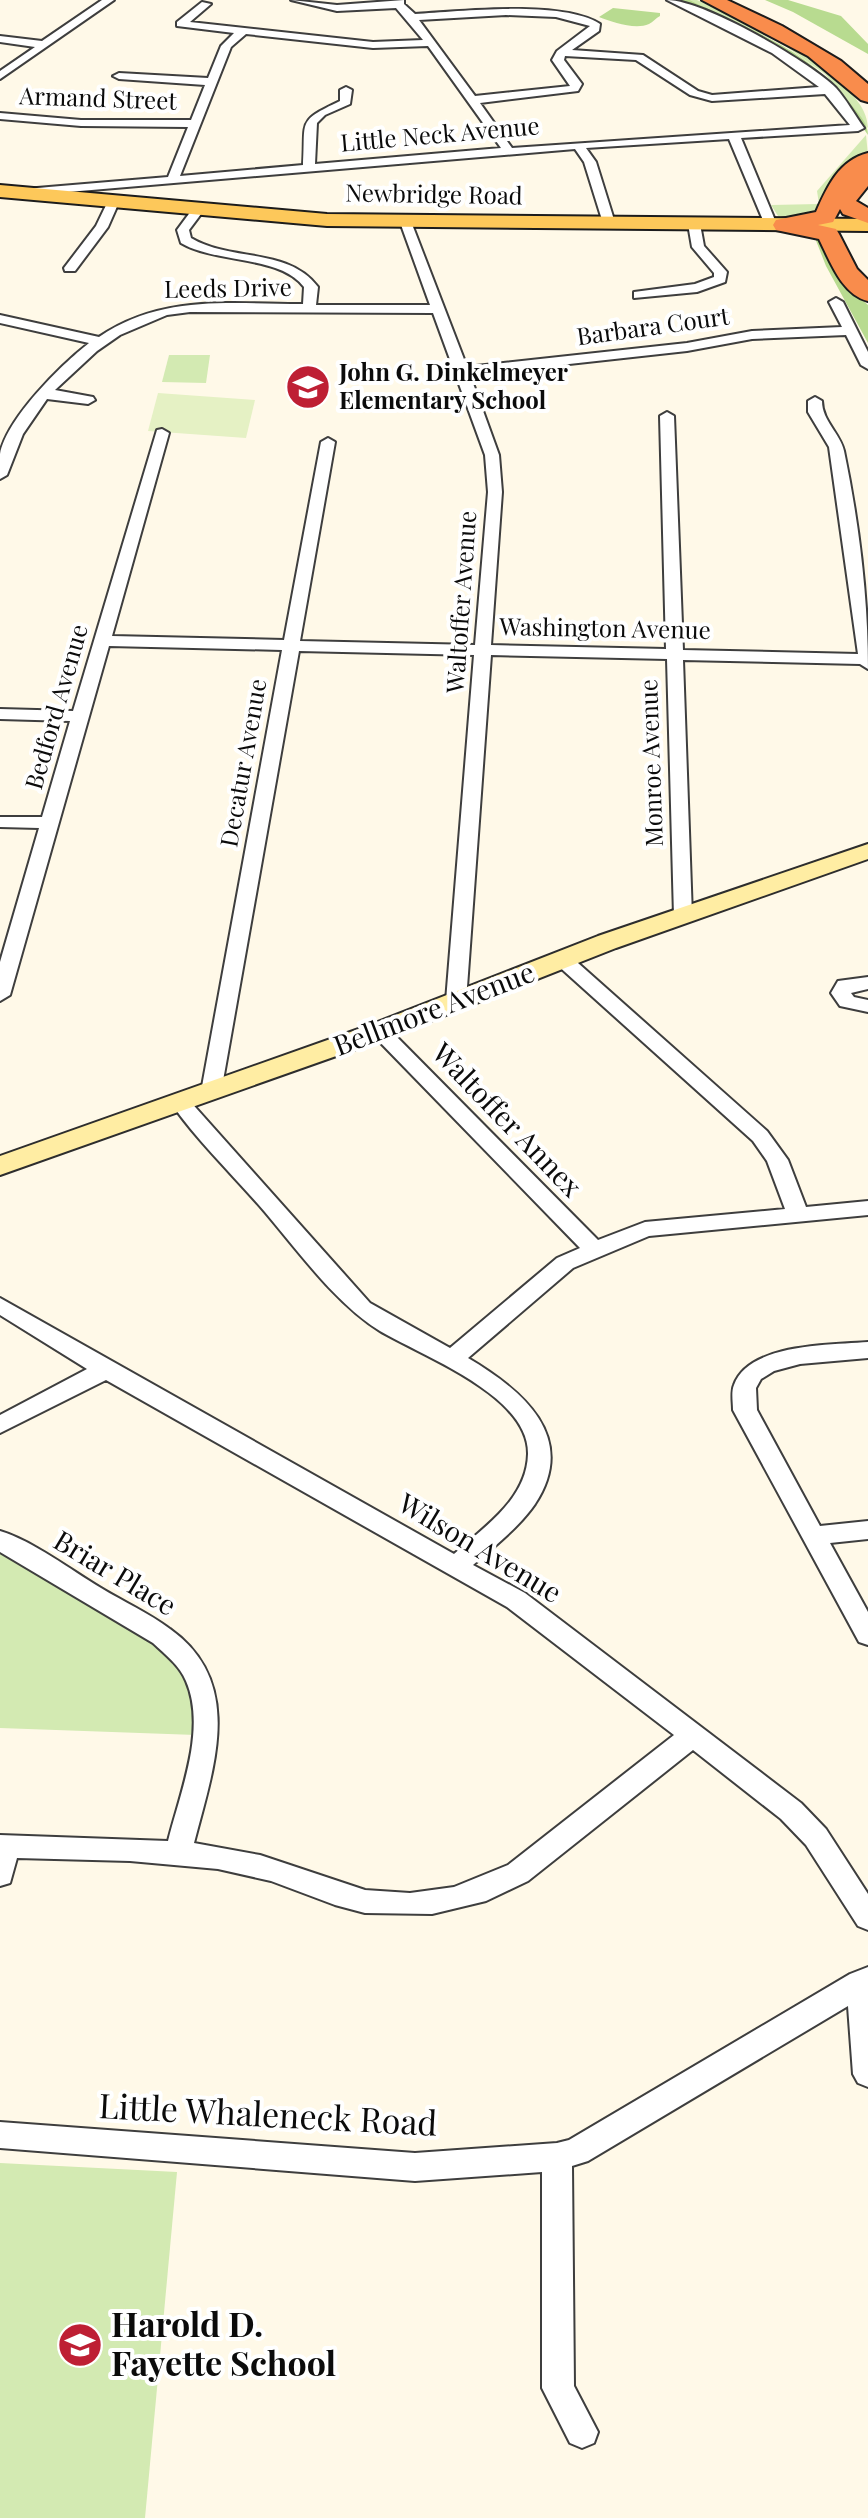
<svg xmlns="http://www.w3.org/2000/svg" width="868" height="2518" font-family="'Playfair Display',serif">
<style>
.green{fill:#d3eab2}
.forest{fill:#b8db90}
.pitch{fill:#e5f1c4}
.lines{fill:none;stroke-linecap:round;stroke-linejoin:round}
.minor-casing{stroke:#3e3e3e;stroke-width:4}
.secondary-casing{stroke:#2d2d2d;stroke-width:4}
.primary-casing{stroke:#1c1c1c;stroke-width:4}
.motorway-casing{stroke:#1c1c1c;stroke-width:4}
.minor{fill:#fff;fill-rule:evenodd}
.secondary{fill:#ffeda3;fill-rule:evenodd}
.primary{fill:#fdc85a;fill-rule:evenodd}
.motorway{fill:#f98c4c;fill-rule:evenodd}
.labels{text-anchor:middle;stroke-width:8;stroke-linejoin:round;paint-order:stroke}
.far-street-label{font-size:24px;fill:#0b0b0b;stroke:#fff}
.far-poi-label{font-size:24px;font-weight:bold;fill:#0b0b0b;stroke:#fff;text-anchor:start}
.street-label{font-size:28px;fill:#0b0b0b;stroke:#fff}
.near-street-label{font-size:34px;fill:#0b0b0b;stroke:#fff}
.near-poi-label{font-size:34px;font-weight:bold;fill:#0b0b0b;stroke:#fff;text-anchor:start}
</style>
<rect width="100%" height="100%" fill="#fff9e8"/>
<g class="green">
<path d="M690 0H697C739 20 868 76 868 128L825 74 774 38 748 30Z"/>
<polygon points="866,135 868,155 823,214 780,219 771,205 819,204 817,191"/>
<polygon points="169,355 210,355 206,383 162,382"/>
<polygon points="0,1545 165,1646 186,1676 195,1700 196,1735 0,1728"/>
<polygon points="0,2163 177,2172 145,2518 0,2518"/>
</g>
<g class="forest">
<path d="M679 0H690C755 33 808 48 854 108 861 117 868 124 868 135L830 82 822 75Z"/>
<polygon points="765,0 788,0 841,16 868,44 868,54 793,12"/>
<path d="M613 8 660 13V16C656 18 653 22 649 24 635 30 612 22 599 17Z"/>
<polygon points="813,233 821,239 840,280 868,305 868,343 826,266"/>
</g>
<polygon class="pitch" points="158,393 255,400 246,438 148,431"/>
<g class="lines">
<g class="minor-casing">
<g id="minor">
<polygon points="102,0 114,0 0,79 0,71 35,47 0,42 0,36 42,41"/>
<path d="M291 0 337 5 404 0V4L415 14C460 11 563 0 600 24L599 31 572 50 643 55 698 91 712 95 819 87 772 53 667 0C704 0 810 62 836 88 845 98 855 115 864 128L858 131 741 138 777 225 771 229 765 225 729 139 586 148 596 162 615 223 609 227 603 223 584 162 575 149 21 196V190L25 189 168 177 188 127 81 126 0 119V113L81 120H191L205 85 119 79 113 76 119 73 208 78 221 46 234 33 177 26V22L202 2 211 4 190 22 373 42 423 40 396 8 337 11ZM506 15 556 17 590 26 557 51 552 60 570 86 475 96 419 20ZM246 34 373 48 428 46 501 148 315 164 317 123 325 115 350 104 352 90 346 87 340 90V101C296 122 306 120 303 165L180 176 231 47ZM565 56 636 60 690 95 712 101 825 94 850 125 512 148 480 103 578 91 582 84 564 60Z"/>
<polygon points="109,199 119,202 108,227 75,271 65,271 64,268 96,226"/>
<path d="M198 206 204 210 189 230 191 238C231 262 288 247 318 287L316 305H430L400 222 410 219 467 367 687 343 752 331 842 327 829 302 836 298 843 302 868 352V369L861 365 846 335 752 339 687 351 470 375 499 455 502 492 491 645 666 649 660 416 667 412 674 416 683 650 858 654 829 447 808 412V401L815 397 822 401C822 421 840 433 844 451 859 523 868 597 868 669L860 664 683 660 692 916 683 922 674 916 667 659 491 655 466 1001 456 1007 446 1001 474 655 299 651 221 1092 211 1098 201 1092 282 650 109 646 10 995 0 1001V962L39 828 0 827V817H42L70 721 0 719V709L73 711 157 430 162 429 169 433 112 636 284 640 321 442 328 438 335 442 300 641 475 645 488 492 485 455 433 313 190 312 167 315 120 335 97 351 55 390 93 397 95 400 88 404 47 399 23 434 7 475 0 479C0 472 0 462 0 454 7 418 61 365 89 343L0 323V315L99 337C162 294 230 304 303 304L304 287C280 255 217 264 181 243L177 230 194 207Z"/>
<polygon points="694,220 700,224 704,246 727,272 725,282 697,292 634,298 634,292 695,284 714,277 714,273 692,247 688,224"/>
<path d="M562 953 569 955 767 1131 788 1160 806 1207 868 1201V1215L649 1236 573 1268 468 1358C522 1390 579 1437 535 1504 519 1527 495 1546 473 1565L525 1593 801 1803 826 1829 868 1894V1930L858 1926 806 1845 781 1819 693 1750 528 1881 486 1901 432 1914 365 1913 335 1905 271 1881 218 1869 130 1861 17 1858 10 1883 0 1886V1835L168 1841C180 1793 207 1729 186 1681 180 1666 165 1654 153 1643L0 1552V1531C33 1541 71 1570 101 1588 124 1602 149 1613 170 1629 246 1683 213 1769 194 1843L260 1855 365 1890 410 1893 454 1887 508 1865 674 1735 507 1607 106 1380 0 1433V1415L87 1369 0 1315V1298L454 1554C484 1527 527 1499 528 1454 529 1395 422 1356 380 1331 334 1303 294 1245 258 1204 229 1171 196 1139 171 1103L174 1099H188L370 1303 450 1348 557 1258 580 1248 373 1035 370 1031 373 1027H387L598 1240 645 1222 785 1209 767 1161 753 1141 555 963 552 959Z"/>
<polygon points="868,977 868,989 851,993 854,997 868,1000 868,1012 840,1006 831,993 838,981"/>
<path d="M868 1342V1358L800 1364 774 1371 761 1379 756 1388 757 1410 820 1526 868 1521V1539L830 1543 868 1612V1645L859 1642 733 1410C733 1402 731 1392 734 1385 749 1343 832 1345 868 1342Z"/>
<polygon points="868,1967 868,2087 858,2083 853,2074 848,2006 588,2161 572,2166 574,2386 598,2432 594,2443 582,2448 570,2443 542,2388 542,2172 415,2181 0,2148 0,2122 415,2153 557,2143 569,2140 850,1974"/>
</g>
</g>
<g class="secondary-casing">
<polygon id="secondary" points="868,844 868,859 616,948 390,1037 0,1175 0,1156 370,1025 598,936"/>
</g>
<g class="primary-casing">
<polygon id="primary" points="0,185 327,214 868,219 868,231 327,226 0,197"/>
</g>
<g class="motorway-casing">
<g id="motorway">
<polygon points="702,0 727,0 782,26 841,61 868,84 868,102 861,100 808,56"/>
<path d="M868 153V186L856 201 868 208V223L843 214 840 209 833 222 818 225 836 229 839 234 857 269 868 280V301C842 295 830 261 819 239L776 230 773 225 776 220 816 212C827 187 839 160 868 153Z"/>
</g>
</g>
<use href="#minor" class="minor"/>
<use href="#secondary" class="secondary"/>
<use href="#primary" class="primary"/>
<use href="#motorway" class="motorway"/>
</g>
<defs>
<g id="school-disc" transform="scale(2.3)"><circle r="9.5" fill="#be1f34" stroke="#fff"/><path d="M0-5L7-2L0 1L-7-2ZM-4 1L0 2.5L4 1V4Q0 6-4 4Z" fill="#fff"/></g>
</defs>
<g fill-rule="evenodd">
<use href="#school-disc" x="308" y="387"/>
<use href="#school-disc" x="80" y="2345"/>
</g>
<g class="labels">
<g class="far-street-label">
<text transform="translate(98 99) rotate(2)" y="8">Armand Street</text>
<text transform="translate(440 135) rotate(-5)" y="8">Little Neck Avenue</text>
<text transform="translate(434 195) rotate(1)" y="8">Newbridge Road</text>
<text transform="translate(228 289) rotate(-1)" y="8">Leeds Drive</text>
<text transform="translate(653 327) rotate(-8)" y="8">Barbara Court</text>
<text transform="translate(462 602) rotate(-86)" y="8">Waltoffer Avenue</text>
<text transform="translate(605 629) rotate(1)" y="8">Washington Avenue</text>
<text transform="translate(57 707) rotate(-74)" y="8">Bedford Avenue</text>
<text transform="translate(244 763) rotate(-80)" y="8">Decatur Avenue</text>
<text transform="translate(652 763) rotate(-92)" y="8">Monroe Avenue</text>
</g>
<g class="far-poi-label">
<text x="339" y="381">John G. Dinkelmeyer<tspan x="339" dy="28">Elementary School</tspan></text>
</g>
<g class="street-label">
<text transform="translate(434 1009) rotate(-21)" y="10">Bellmore Avenue</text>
<text transform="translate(507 1120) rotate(46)" y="10">Waltoffer Annex</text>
<text transform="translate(480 1548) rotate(31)" y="10">Wilson Avenue</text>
<text transform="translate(115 1573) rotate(31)" y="10">Briar Place</text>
</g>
<g class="near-street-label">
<text transform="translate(268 2115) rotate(3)" y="12">Little Whaleneck Road</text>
</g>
<g class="near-poi-label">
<text x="111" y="2337">Harold D.<tspan x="111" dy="39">Fayette School</tspan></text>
</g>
</g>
</svg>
